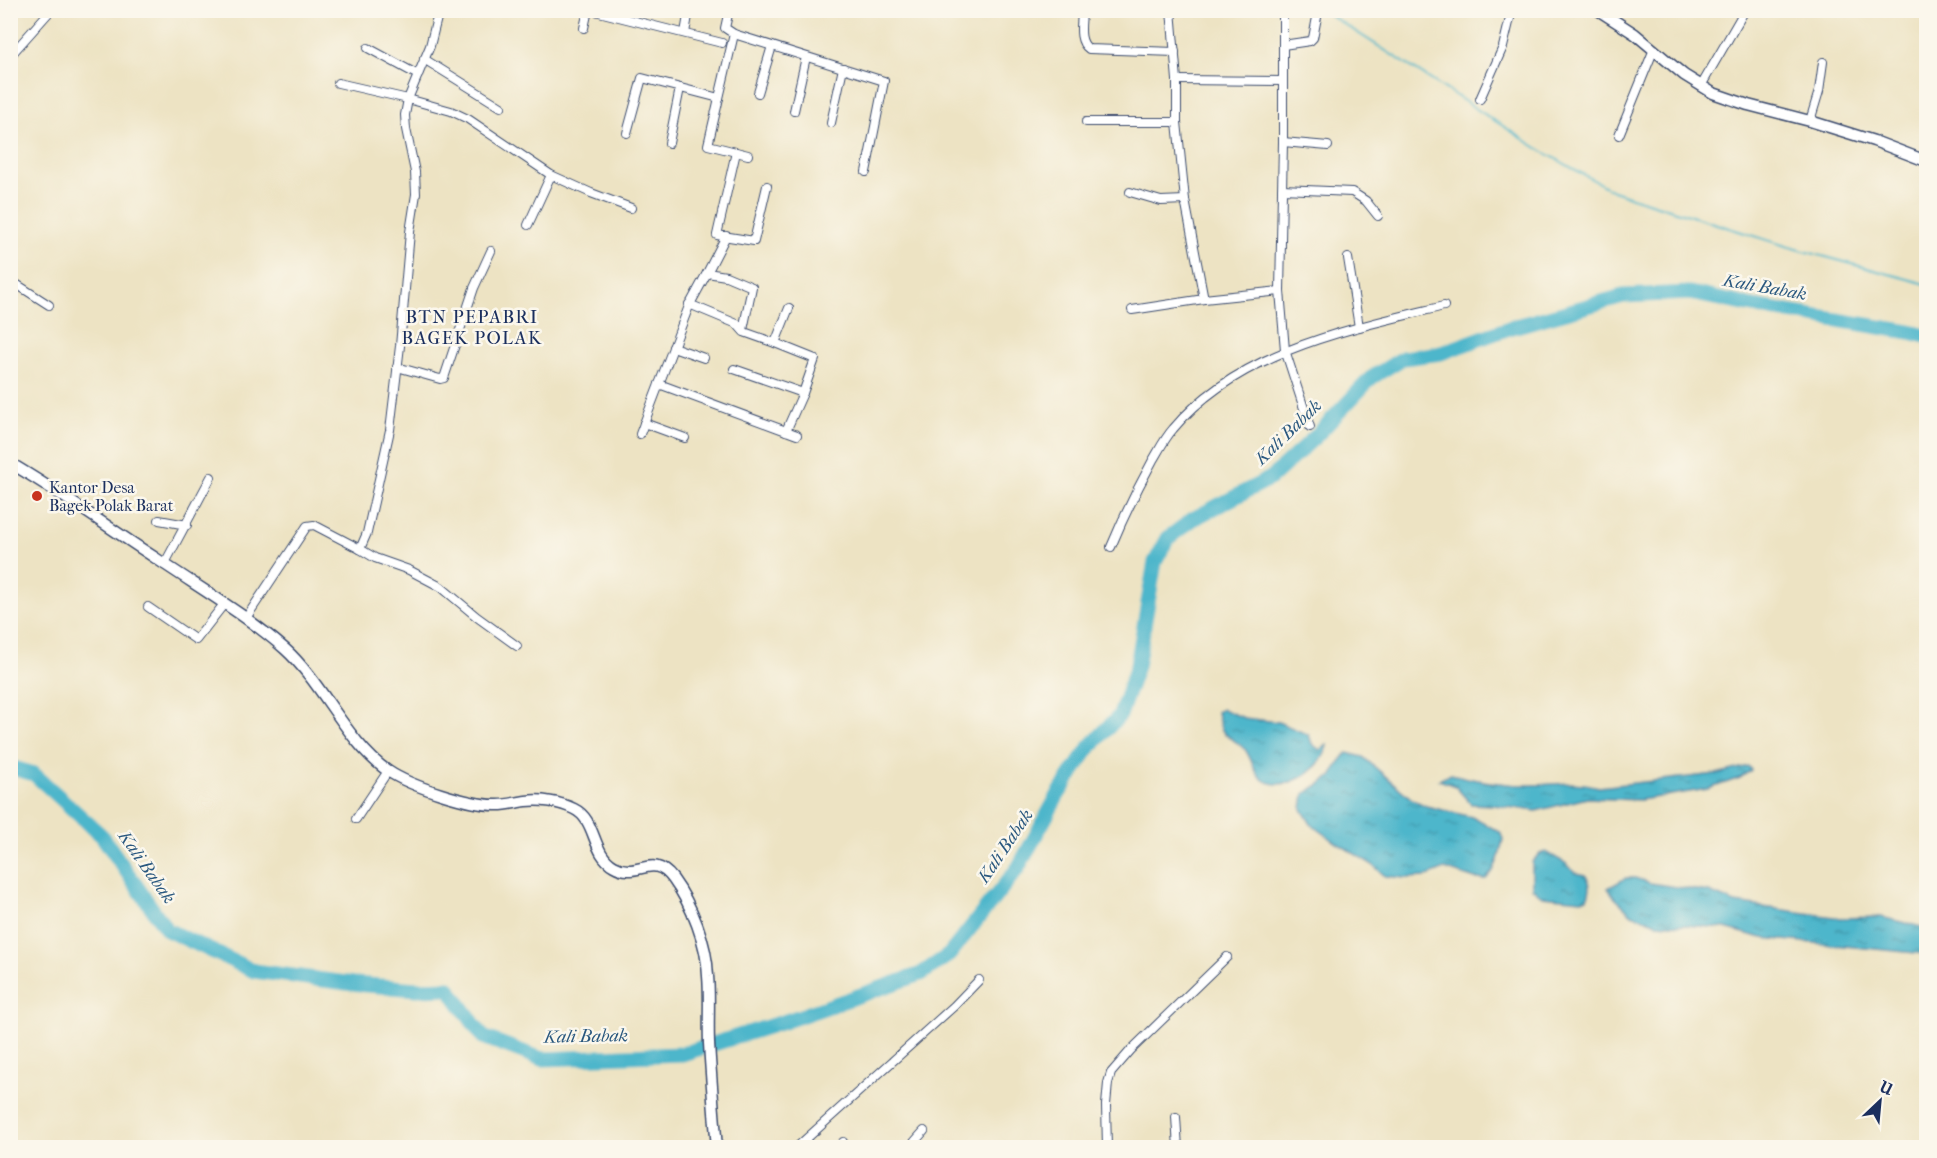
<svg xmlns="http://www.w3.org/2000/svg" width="1937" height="1158" font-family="'IM FELL French Canon',serif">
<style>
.water{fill:url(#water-ripples);stroke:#347294;stroke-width:1.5}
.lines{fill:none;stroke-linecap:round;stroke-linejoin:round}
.stream{stroke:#4db6cb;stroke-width:2}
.river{stroke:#4db6cb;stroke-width:15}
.minor-casing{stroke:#3a4a6d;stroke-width:10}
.tertiary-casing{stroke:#3a4a6d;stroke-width:13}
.minor{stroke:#fff;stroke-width:8}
.tertiary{stroke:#fff;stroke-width:10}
.poi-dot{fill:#c8321e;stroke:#fbf7ec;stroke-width:2}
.labels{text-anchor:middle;stroke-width:5;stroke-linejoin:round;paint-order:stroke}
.poi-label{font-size:16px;fill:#1b2f5e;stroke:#fbf7ec;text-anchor:start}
.water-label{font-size:18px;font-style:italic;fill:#2a587f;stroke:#fbf7ec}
.neighbourhood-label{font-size:18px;letter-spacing:1.5px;fill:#1b2f5e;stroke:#fbf7ec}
</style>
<defs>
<pattern id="water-ripples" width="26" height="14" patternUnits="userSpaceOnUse" patternTransform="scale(1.5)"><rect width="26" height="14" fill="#4db6cb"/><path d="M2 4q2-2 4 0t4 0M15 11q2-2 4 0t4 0" fill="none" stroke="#3f94a8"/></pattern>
</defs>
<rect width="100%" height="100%" fill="#fbf7ec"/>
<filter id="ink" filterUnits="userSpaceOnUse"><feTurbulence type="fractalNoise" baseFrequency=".0167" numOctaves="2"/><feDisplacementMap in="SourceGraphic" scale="12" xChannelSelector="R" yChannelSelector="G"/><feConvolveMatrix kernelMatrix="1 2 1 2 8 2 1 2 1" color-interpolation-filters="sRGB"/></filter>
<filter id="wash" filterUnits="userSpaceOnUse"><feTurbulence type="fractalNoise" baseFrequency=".008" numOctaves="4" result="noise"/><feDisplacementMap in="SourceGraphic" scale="24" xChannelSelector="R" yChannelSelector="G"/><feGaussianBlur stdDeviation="1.35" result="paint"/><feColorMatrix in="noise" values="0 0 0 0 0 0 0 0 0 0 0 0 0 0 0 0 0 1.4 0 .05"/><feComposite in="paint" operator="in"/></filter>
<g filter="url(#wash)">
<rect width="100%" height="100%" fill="#ede3c3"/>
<g class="water">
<path d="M1222 709 1244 718 1278 722 1309 735 1312 744 1320 750 1327 745C1325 769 1283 795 1262 779 1254 773 1251 756 1244 748 1237 741 1227 738 1222 730 1219 724 1218 718 1217 712Z"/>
<polygon points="1347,753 1363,757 1412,799 1426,806 1472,817 1500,832 1503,839 1499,857 1493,871 1486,879 1475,879 1445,869 1425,877 1406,878 1385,876 1373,865 1337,843 1311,824 1302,809 1304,794 1331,777 1339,763"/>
<path d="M1748 766 1751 770 1740 778 1708 789 1640 800 1587 798 1536 811 1494 805 1471 804 1455 786 1439 780 1451 774C1477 781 1502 785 1529 785 1555 785 1574 780 1599 787L1716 774Z"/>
<path d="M1546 852 1567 864 1575 873 1585 875C1591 882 1591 890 1587 898L1582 900 1542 896 1532 888V862L1539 854Z"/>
<polygon points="1626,878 1635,878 1650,883 1709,892 1735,903 1841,918 1881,917 1926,928 1926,954 1762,938 1725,928 1657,923 1632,914 1615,898 1608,888"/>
</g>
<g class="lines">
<polyline class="stream" points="1322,10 1542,151 1613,191 1789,247 1926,284"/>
<polyline class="river" points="10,767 34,774 102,836 167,930 254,971 354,984 417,989 449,988 483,1037 542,1059 682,1054 786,1021 921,974 949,955 1018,868 1058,795 1088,749 1120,715 1137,666 1155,562 1168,538 1193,519 1271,478 1317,435 1371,378 1403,358 1441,353 1509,328 1623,296 1690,293 1758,307 1910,332 1926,336"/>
</g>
</g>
<g filter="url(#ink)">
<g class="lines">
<g class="minor-casing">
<g id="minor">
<polyline points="591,10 722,43"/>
<polyline points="729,10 725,28 734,34 884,81 866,172"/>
<path d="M1082 10C1082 23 1077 41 1089 49L1175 52"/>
<polyline points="1171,10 1177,80 1177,122 1185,200 1204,299"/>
<polyline points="1283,10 1283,142 1280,291 1285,350 1310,427"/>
<polyline points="584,28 588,10"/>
<polyline points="685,33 689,10"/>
<polyline points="734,34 708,145 748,155"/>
<polyline points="1283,45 1310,41 1313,38 1318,12"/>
<polyline points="368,48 418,75"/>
<polyline points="10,56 51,10"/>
<polyline points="424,59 501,107"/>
<polyline points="1177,80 1283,81"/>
<polyline points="338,83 408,99 451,111 468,119 551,175 591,193 631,208"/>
<polyline points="1701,86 1745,10"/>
<polyline points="758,93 772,46"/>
<polyline points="1480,99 1503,47 1512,10"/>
<polyline points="794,111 806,57"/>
<polyline points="1810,121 1819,91 1823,62"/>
<polyline points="1086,122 1177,122"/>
<polyline points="831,123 843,68"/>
<polyline points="627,133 642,78 719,98"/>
<polyline points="1619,135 1654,49"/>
<polyline points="1283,142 1328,146"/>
<polyline points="669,143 680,88"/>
<polyline points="736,152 717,235 754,241 767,186"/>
<polyline points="1282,189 1352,192 1366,201 1378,216"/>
<polyline points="1130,192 1161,201 1185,200"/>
<polyline points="528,225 551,175"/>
<polyline points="726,236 707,273 726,276 752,287 743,330"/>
<polyline points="1348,258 1359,327"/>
<polyline points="10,280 49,305"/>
<polyline points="689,304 737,324 744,332 775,343 789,308"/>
<polyline points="1132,310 1204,299 1280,291"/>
<polyline points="673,347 704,358"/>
<polyline points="397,367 440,379 444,378 474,288 491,251"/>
<polyline points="734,369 803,393 815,359 775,343"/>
<polyline points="659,384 797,435"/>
<polyline points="644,423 685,438"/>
<polyline points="786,431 803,393"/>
<polyline points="640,434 689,306 707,273"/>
<polyline points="159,520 187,525"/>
<path d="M1111 547C1124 516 1137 489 1153 460 1159 450 1165 438 1173 429 1238 351 1349 329 1444 306"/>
<polyline points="360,549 375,558 409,570 441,587 477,617 517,646"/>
<polyline points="164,565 211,477"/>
<polyline points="148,607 196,640 224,604"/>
<polyline points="246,618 307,526 314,525 360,549 367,533 390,430 400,346 410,232 416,194 415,172 406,129 405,115 408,99 430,46 439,10"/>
<polyline points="356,819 388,771"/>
<polyline points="1176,1117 1178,1148"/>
<polyline points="843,1142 846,1148"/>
<polyline points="796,1148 954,1006 979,980"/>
<polyline points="909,1148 924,1131"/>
<polyline points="1107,1148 1106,1105 1108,1083 1111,1073 1131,1050 1227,957"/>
</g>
</g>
<g class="tertiary-casing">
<g id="tertiary">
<polyline points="1598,10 1635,34 1684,75 1713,93 1748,105 1810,121 1874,141 1926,161"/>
<path d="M10 463C60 492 106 526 154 557 198 587 245 614 285 649 323 683 347 743 388 771 410 786 471 806 498 805 508 805 517 802 526 801 541 799 560 802 574 809 597 820 591 853 614 866 638 880 652 851 673 879 692 905 707 944 708 976 710 998 708 1021 709 1043 711 1078 714 1113 717 1148"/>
</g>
</g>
<use href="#minor" class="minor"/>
<use href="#tertiary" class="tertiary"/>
</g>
</g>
<circle class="poi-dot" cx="37" cy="496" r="6"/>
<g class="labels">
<g class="poi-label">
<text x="49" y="493">Kantor Desa<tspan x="49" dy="18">Bagek Polak Barat</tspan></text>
</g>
<g class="water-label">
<text transform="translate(1765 287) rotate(10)" y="6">Kali Babak</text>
<text transform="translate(1288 432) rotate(-44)" y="6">Kali Babak</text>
<text transform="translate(1005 846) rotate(-56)" y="6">Kali Babak</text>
<text transform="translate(147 867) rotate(55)" y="6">Kali Babak</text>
<text transform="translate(586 1036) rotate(-1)" y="6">Kali Babak</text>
</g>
<g class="neighbourhood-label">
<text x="472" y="323">BTN PEPABRI<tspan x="472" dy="21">BAGEK POLAK</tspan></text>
</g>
</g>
<rect width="1937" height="1158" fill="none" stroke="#fbf7ec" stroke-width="36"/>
<g transform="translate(1880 1101) rotate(26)" stroke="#fbf7ec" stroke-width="4.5" paint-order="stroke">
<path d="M0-4.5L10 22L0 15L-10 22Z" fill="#1b2f5e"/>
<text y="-9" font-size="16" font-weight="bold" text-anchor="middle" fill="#1b2f5e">U</text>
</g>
</svg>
